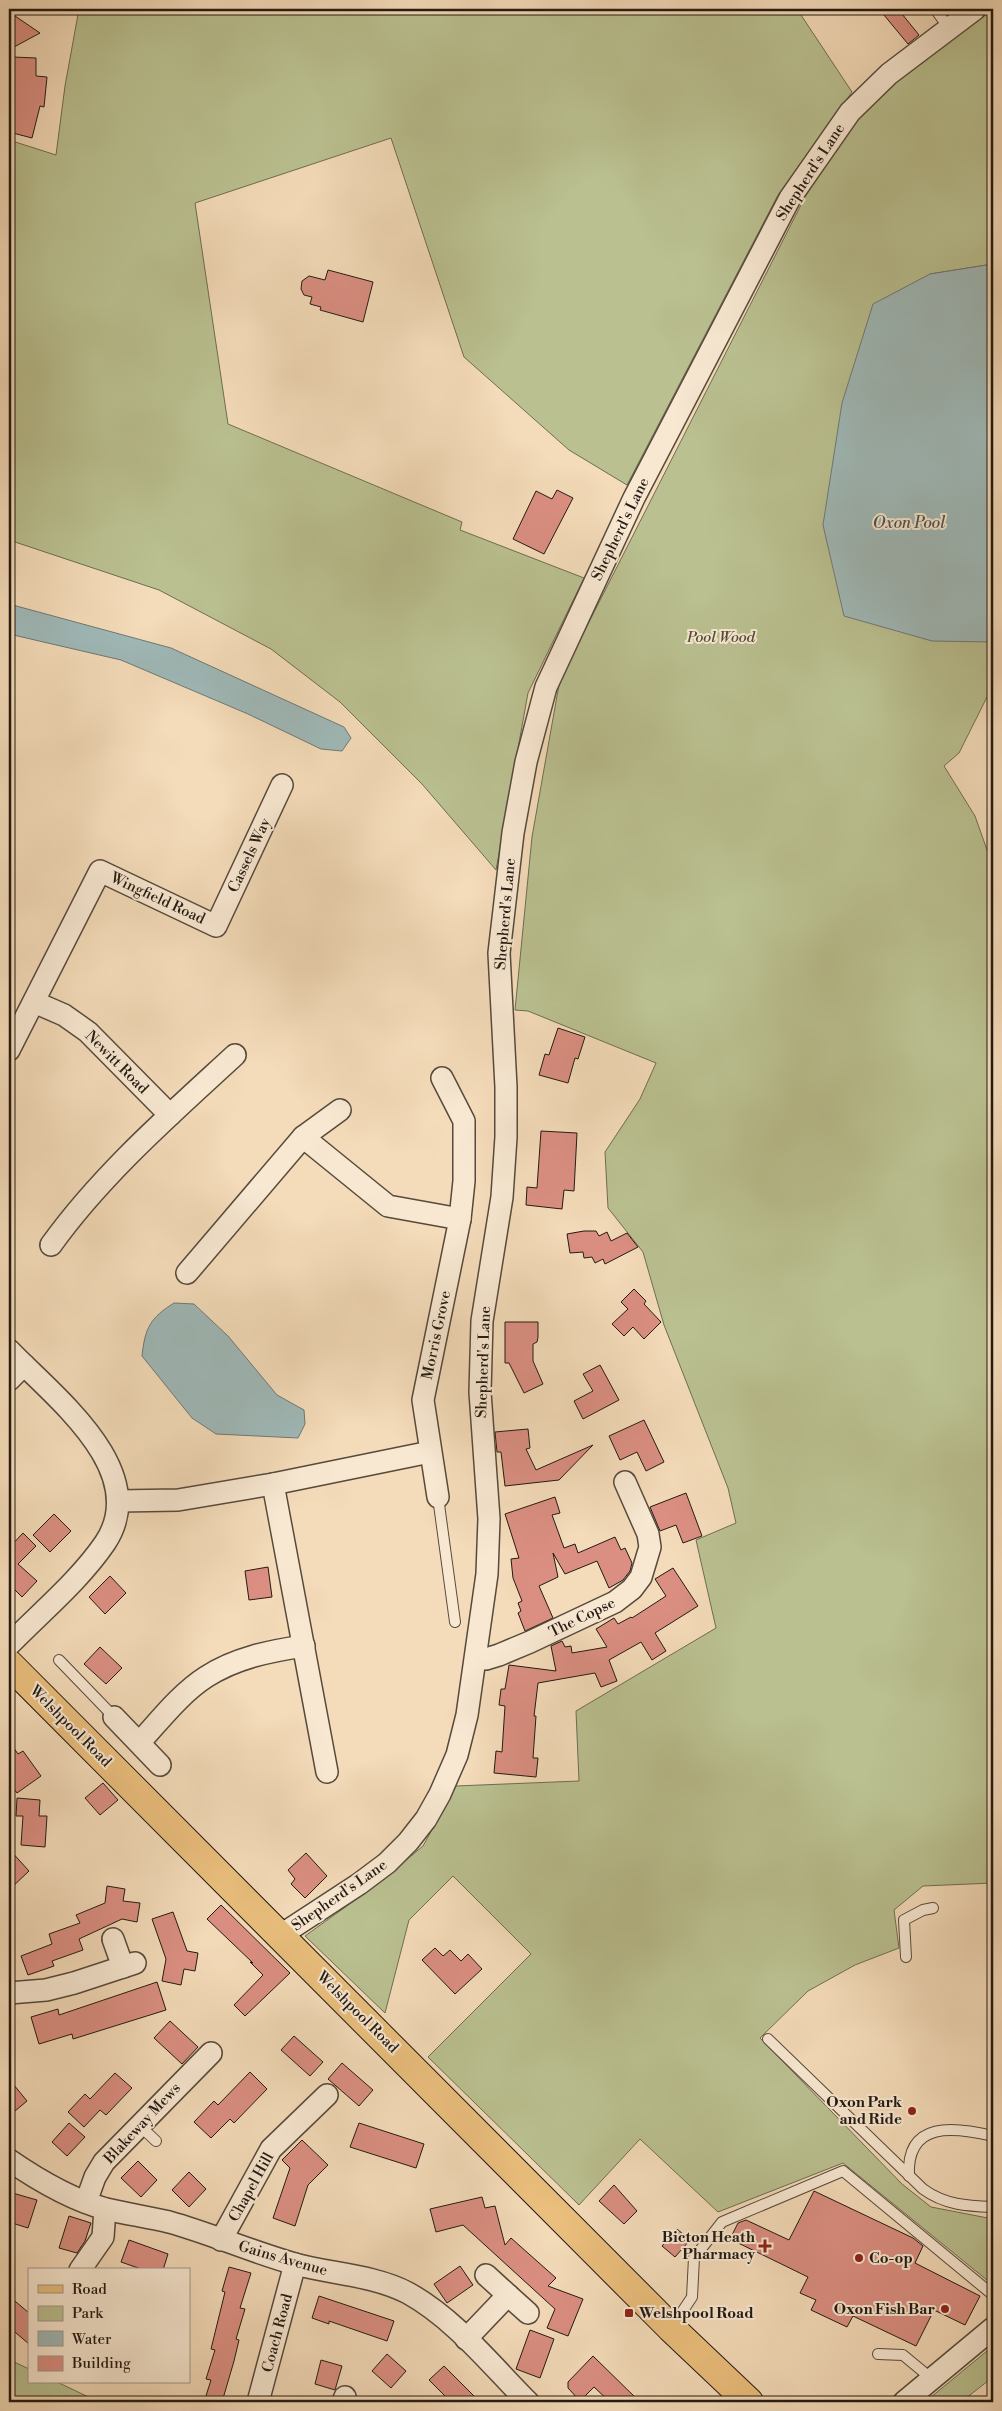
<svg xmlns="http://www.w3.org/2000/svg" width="1002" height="2411" font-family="'Libre Bodoni',serif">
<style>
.green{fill:#bac090;stroke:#6e6d52}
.water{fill:#9fb9b8;stroke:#6d7976}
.building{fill:#db8f82;stroke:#231a13}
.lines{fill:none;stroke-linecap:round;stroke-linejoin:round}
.lane-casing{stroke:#574a3c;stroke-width:12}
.street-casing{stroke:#574a3c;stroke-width:24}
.primary-casing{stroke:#231a13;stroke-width:30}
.lane{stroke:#f8e8d2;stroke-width:10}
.street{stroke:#f8e8d2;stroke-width:21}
.primary{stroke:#eabe7c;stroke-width:28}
.poi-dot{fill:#8f2418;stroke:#f8e8d2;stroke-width:2}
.labels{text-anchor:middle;stroke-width:4;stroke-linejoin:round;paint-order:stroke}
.street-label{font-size:15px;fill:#231a13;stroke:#f8e8d2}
.park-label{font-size:15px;font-style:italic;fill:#504c38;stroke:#f8e8d2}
.poi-label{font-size:15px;font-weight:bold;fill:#231a13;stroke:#f8e8d2;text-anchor:end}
.water-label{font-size:16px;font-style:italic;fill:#4e524d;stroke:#f8e8d2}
</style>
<rect width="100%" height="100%" fill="#f4dbb9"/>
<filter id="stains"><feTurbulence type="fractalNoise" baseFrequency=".004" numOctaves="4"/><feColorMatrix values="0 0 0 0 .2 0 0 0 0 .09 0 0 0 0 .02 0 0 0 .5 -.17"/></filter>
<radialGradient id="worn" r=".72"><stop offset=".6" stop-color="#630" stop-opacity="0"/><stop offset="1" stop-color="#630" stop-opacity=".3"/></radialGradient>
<g class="green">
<polygon points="79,9 797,9 852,92 778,195 627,485 569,450 464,357 391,138 195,203 228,424 462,522 460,530 584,578 528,693 496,870 422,784 340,702 271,649 159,590 9,540 9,140 56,155 65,86"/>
<polygon points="993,9 993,264 930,274 991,642 993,637 993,690 989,693 959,753 944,766 975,816 993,867 993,1883 923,1886 894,1910 899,1948 855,1965 808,1991 760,2038 902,2184 931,2207 993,2219 993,2285 843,2163 718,2212 640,2139 579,2205 428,2057 531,1954 453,1876 409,1920 385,2013 305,1936 376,1885 423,1846 456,1786 579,1781 576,1711 716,1628 696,1540 736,1523 728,1488 664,1325 643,1252 608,1208 605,1152 640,1099 656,1063 528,1011 515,1010 532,837 560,679 805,197 852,125 889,86"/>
<polygon points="993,2346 993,2377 961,2402 925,2402"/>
<polygon points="12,2361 29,2369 29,2382 57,2382 99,2402 9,2402 9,2368"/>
</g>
<g class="water">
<polygon points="993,264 993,637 991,642 932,641 844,616 823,525 842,403 873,304 930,274"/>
<polygon points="9,604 171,648 344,727 351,738 342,751 321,749 248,714 121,660 9,634"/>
<path d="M174 1303 194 1304 228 1336 277 1395 304 1410 305 1424 298 1438 216 1434 192 1418 142 1356C145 1328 150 1318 174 1303Z"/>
</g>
<g class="building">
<polygon points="879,9 898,9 919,35 908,44"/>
<polygon points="9,11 15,16 40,33 14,47 14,39 9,43"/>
<polygon points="13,57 36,58 36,76 47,77 44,107 40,106 32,138 9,132 9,98 12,99"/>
<polygon points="328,270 373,282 363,322 320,310 321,307 310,304 312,297 304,295 301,289 302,281 309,276 325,280"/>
<polygon points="557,490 573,498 544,554 513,539 536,491 552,499"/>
<polygon points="558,1028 585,1037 578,1059 575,1058 568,1083 539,1075 545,1054 549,1055"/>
<polygon points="541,1131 577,1133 574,1191 564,1190 562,1209 526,1205 527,1187 537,1188"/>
<polygon points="584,1231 596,1231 599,1236 607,1232 611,1241 627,1233 638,1247 605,1264 603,1259 595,1263 592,1257 584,1258 583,1252 570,1253 567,1234"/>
<polygon points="634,1289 646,1301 644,1304 661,1322 644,1339 633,1327 624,1336 612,1324 628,1309 621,1302"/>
<polygon points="505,1322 538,1322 538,1337 537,1342 533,1344 533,1361 543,1384 524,1393 509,1363 505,1363"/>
<polygon points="600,1365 619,1400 583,1419 574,1401 593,1391 583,1374"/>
<polygon points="644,1420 664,1462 646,1471 637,1452 620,1460 609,1436"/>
<polygon points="528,1429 530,1448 526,1449 536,1470 593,1445 559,1480 505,1486 501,1452 497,1452 495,1432"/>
<polygon points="686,1493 702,1536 683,1543 676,1525 660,1531 650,1507"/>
<polygon points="555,1497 560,1513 552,1515 564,1548 575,1544 578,1553 615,1537 621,1550 625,1548 632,1563 630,1571 623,1580 609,1588 597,1561 565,1574 553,1553 558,1577 539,1586 553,1618 525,1631 518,1613 521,1611 518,1603 522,1601 513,1578 511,1559 519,1558 505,1514"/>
<polygon points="54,1514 71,1531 50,1552 33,1535"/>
<polygon points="23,1533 36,1546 18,1564 37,1581 22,1597 9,1584 9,1548"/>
<polygon points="268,1567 272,1597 249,1600 245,1571"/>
<polygon points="673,1568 698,1606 655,1633 666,1651 652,1660 641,1642 609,1660 617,1681 601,1687 595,1673 538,1683 534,1716 536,1716 533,1758 538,1758 536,1777 494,1773 496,1751 502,1752 505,1706 499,1705 501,1689 505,1689 509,1665 556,1671 551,1646 562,1641 565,1647 571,1646 572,1653 607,1647 596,1629 614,1618 618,1624 631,1617 632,1618 666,1596 655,1579"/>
<polygon points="110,1576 126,1593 105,1614 89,1597"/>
<polygon points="100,1647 122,1668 106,1684 84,1664"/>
<polygon points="9,1741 18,1754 23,1751 41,1776 17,1793 9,1782"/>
<polygon points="103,1783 118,1800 100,1815 85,1798"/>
<polygon points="17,1798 40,1800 39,1816 47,1816 45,1847 21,1845 23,1816 16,1816"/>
<polygon points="9,1849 29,1871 9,1890"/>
<polygon points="306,1853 327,1876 305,1898 291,1884 295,1879 288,1870"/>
<polygon points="107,1886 125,1889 123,1901 140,1903 137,1922 122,1919 79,1939 83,1950 52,1961 54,1966 28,1975 21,1956 52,1944 49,1934 80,1923 76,1915 105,1903"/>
<polygon points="221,1905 290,1973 245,2016 234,2005 263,1975 250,1962 253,1963 207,1919"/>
<polygon points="173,1912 187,1951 198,1953 195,1971 184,1969 181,1985 162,1981 166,1959 152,1919"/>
<polygon points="435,1948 443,1956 450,1950 461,1961 468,1954 482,1969 455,1994 422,1960"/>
<polygon points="157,1982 166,2010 73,2039 72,2034 39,2044 31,2017 58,2009 59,2015"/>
<polygon points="170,2021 198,2047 182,2064 154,2038"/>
<polygon points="294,2036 323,2062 310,2076 281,2050"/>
<polygon points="342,2063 373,2090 359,2106 328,2079"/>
<polygon points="250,2072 267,2089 234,2123 230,2119 211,2138 194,2122 214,2101 218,2105"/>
<polygon points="115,2073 132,2088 106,2115 100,2110 84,2127 68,2112 85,2094 90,2099"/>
<polygon points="9,2079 27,2101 9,2116"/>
<polygon points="69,2123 85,2137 67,2156 52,2142"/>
<polygon points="359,2123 424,2144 416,2168 350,2147"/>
<polygon points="302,2140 328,2165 308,2185 295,2226 273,2218 290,2168 282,2160"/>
<polygon points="138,2161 157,2180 141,2197 121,2178"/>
<polygon points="189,2172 206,2189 189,2207 172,2190"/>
<polygon points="614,2185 637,2211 624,2224 599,2201"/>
<polygon points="814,2191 913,2238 923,2246 915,2263 980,2296 965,2325 934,2310 916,2346 853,2316 847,2327 811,2310 816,2300 800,2293 808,2277 730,2239 738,2223 746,2220 789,2240"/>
<polygon points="9,2192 37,2200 28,2228 9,2222"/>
<polygon points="482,2197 485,2208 495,2206 505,2245 511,2238 556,2278 548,2286 583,2299 568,2336 547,2328 555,2309 463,2225 436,2232 430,2209"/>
<polygon points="69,2216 91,2223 85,2241 77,2253 59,2248"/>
<polygon points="677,2229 690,2240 675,2257 662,2246"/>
<polygon points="129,2240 168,2254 163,2270 144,2270 121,2262"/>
<polygon points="460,2266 473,2285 447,2303 434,2284"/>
<polygon points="229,2267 251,2273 240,2308 245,2309 236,2339 239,2340 234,2361 222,2402 204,2402 211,2380 206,2379 215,2350 211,2349 225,2292 222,2291"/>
<polygon points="9,2296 29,2313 29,2344 9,2327"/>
<polygon points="319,2296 394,2321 387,2341 329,2321 329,2324 312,2318"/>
<polygon points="530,2330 554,2339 540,2378 516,2369"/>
<polygon points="387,2354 406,2371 391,2388 372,2371"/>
<polygon points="593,2356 640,2402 610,2402 594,2387 580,2401 568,2388 568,2382"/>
<polygon points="321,2360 342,2366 335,2390 315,2384"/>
<polygon points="444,2366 480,2402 451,2402 429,2380"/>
</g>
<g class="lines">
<g class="lane-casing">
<g id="lane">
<polyline points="935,9 949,28"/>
<polyline points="438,1497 455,1622"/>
<polyline points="59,1660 114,1717"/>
<polyline points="906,1957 904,1920 923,1910 933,1908"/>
<path d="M768 2039 923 2189C945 2205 967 2206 993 2207"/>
<polyline points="139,2125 156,2141"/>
<path d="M909 2176C906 2120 955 2127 993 2136"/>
<polyline points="672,2327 692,2297 694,2258 722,2222 843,2171 993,2295"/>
<polyline points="878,2354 903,2355 932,2379"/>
</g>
</g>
<g class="street-casing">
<g id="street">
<polyline points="34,1002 64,1015 88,1032 170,1115"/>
<polyline points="9,1050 100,871 216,926 282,785"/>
<polyline points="303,1137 388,1206 460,1219"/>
<path d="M51 1245C102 1174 171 1114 235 1055"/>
<polyline points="187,1273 303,1137 340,1110"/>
<path d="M9 1350C53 1396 153 1471 105 1543 79 1581 41 1612 9 1645"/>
<polyline points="9,1380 24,1365"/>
<polyline points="273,1484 327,1772"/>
<polyline points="438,1497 423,1400 460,1219 464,1181 464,1121 442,1078"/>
<polyline points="118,1501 178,1500 273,1484 430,1452"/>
<polyline points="476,1657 486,1659 499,1655 530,1642 615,1602 632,1589 641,1577 650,1547 648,1534 625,1482"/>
<polyline points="114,1717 160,1765"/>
<path d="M140 1742C160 1720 181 1693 206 1677 235 1658 270 1651 304 1646"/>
<polyline points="281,1935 359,1884 387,1863 408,1842 426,1819 440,1794 457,1755 467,1715 487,1574 489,1519 480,1392 482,1321 502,1197 506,1137 506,1087 499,953 513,833 526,762 546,687 634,498 790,198 850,112 889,74 975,9"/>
<polyline points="113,1939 123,1967"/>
<polyline points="9,1993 46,1990 74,1983 135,1963"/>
<path d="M9 2160C38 2180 72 2200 106 2209 127 2214 148 2217 169 2222 212 2234 252 2252 295 2264 331 2274 374 2275 408 2293 455 2319 491 2365 528 2402"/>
<polyline points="86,2202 95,2177 104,2162 211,2053"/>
<polyline points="221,2240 271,2149 327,2095"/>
<polyline points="80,2270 103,2237 105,2209"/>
<polyline points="508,2295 528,2313"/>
<polyline points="466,2339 508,2295 486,2275"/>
<polyline points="258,2402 295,2264"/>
<polyline points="343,2402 345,2397"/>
<polyline points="904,2402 993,2328"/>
</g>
</g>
<g class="primary-casing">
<polyline id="primary" points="9,1664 671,2328 749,2402"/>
</g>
<use href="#lane" class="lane"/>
<use href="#street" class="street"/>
<use href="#primary" class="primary"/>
</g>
<g class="poi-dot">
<circle cx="912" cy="2111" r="5"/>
<path d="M762.5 2238.5h5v5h5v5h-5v5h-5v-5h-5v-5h5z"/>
<circle cx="859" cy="2258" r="5"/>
<circle cx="945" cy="2309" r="5"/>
<rect x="624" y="2308" width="10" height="10" rx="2.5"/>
</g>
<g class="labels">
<g class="street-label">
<text transform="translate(810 172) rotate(-57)" y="5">Shepherd's Lane</text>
<text transform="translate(620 529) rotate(-64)" y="5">Shepherd's Lane</text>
<text transform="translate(249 855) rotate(-65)" y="5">Cassels Way</text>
<text transform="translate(158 898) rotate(25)" y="5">Wingfield Road</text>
<text transform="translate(505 914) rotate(-85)" y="5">Shepherd's Lane</text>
<text transform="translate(117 1062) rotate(45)" y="5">Newitt Road</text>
<text transform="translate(436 1335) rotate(-78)" y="5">Morris Grove</text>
<text transform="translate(483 1362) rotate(-88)" y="5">Shepherd's Lane</text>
<text transform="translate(582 1617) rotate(-26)" y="5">The Copse</text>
<text transform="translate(71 1726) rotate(45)" y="5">Welshpool Road</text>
<text transform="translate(339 1895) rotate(-35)" y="5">Shepherd's Lane</text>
<text transform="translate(358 2012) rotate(45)" y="5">Welshpool Road</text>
<text transform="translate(142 2123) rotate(-47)" y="5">Blakeway Mews</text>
<text transform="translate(251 2187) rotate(-61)" y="5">Chapel Hill</text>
<text transform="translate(283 2258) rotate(16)" y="5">Gains Avenue</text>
<text transform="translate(277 2333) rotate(-75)" y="5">Coach Road</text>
</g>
<g class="park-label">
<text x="721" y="642">Pool Wood</text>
</g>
<g class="poi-label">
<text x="902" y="2107">Oxon Park<tspan x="902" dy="17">and Ride</tspan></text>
<text x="755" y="2242">Bicton Heath<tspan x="755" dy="17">Pharmacy</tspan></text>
<text x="869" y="2263" text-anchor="start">Co-op</text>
<text x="935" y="2314">Oxon Fish Bar</text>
<text x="639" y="2318" text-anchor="start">Welshpool Road</text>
</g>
<g class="water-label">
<text x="909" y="528">Oxon Pool</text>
</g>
</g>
<rect width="1002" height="2411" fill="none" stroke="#f4dbb9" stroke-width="30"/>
<rect x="10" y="10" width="982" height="2391" fill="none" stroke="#231a13" stroke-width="2.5"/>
<rect x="15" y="15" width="972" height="2381" fill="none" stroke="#231a13"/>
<rect x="28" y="2268" width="162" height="115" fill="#f8e8d2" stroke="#a39686"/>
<rect x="38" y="2285" width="25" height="8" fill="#eabe7c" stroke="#a39686"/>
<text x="72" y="2294" font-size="15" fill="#231a13">Road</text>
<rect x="38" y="2306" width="25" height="15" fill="#bac090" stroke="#a39686"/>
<text x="72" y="2318" font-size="15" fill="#231a13">Park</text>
<rect x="38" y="2331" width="25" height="15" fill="#9fb9b8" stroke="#a39686"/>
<text x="72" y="2344" font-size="15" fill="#231a13">Water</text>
<rect x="38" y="2356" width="25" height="15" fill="#db8f82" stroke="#a39686"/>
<text x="72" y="2368" font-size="15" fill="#231a13">Building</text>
<rect width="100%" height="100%" filter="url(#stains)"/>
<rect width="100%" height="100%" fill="url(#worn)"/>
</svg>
